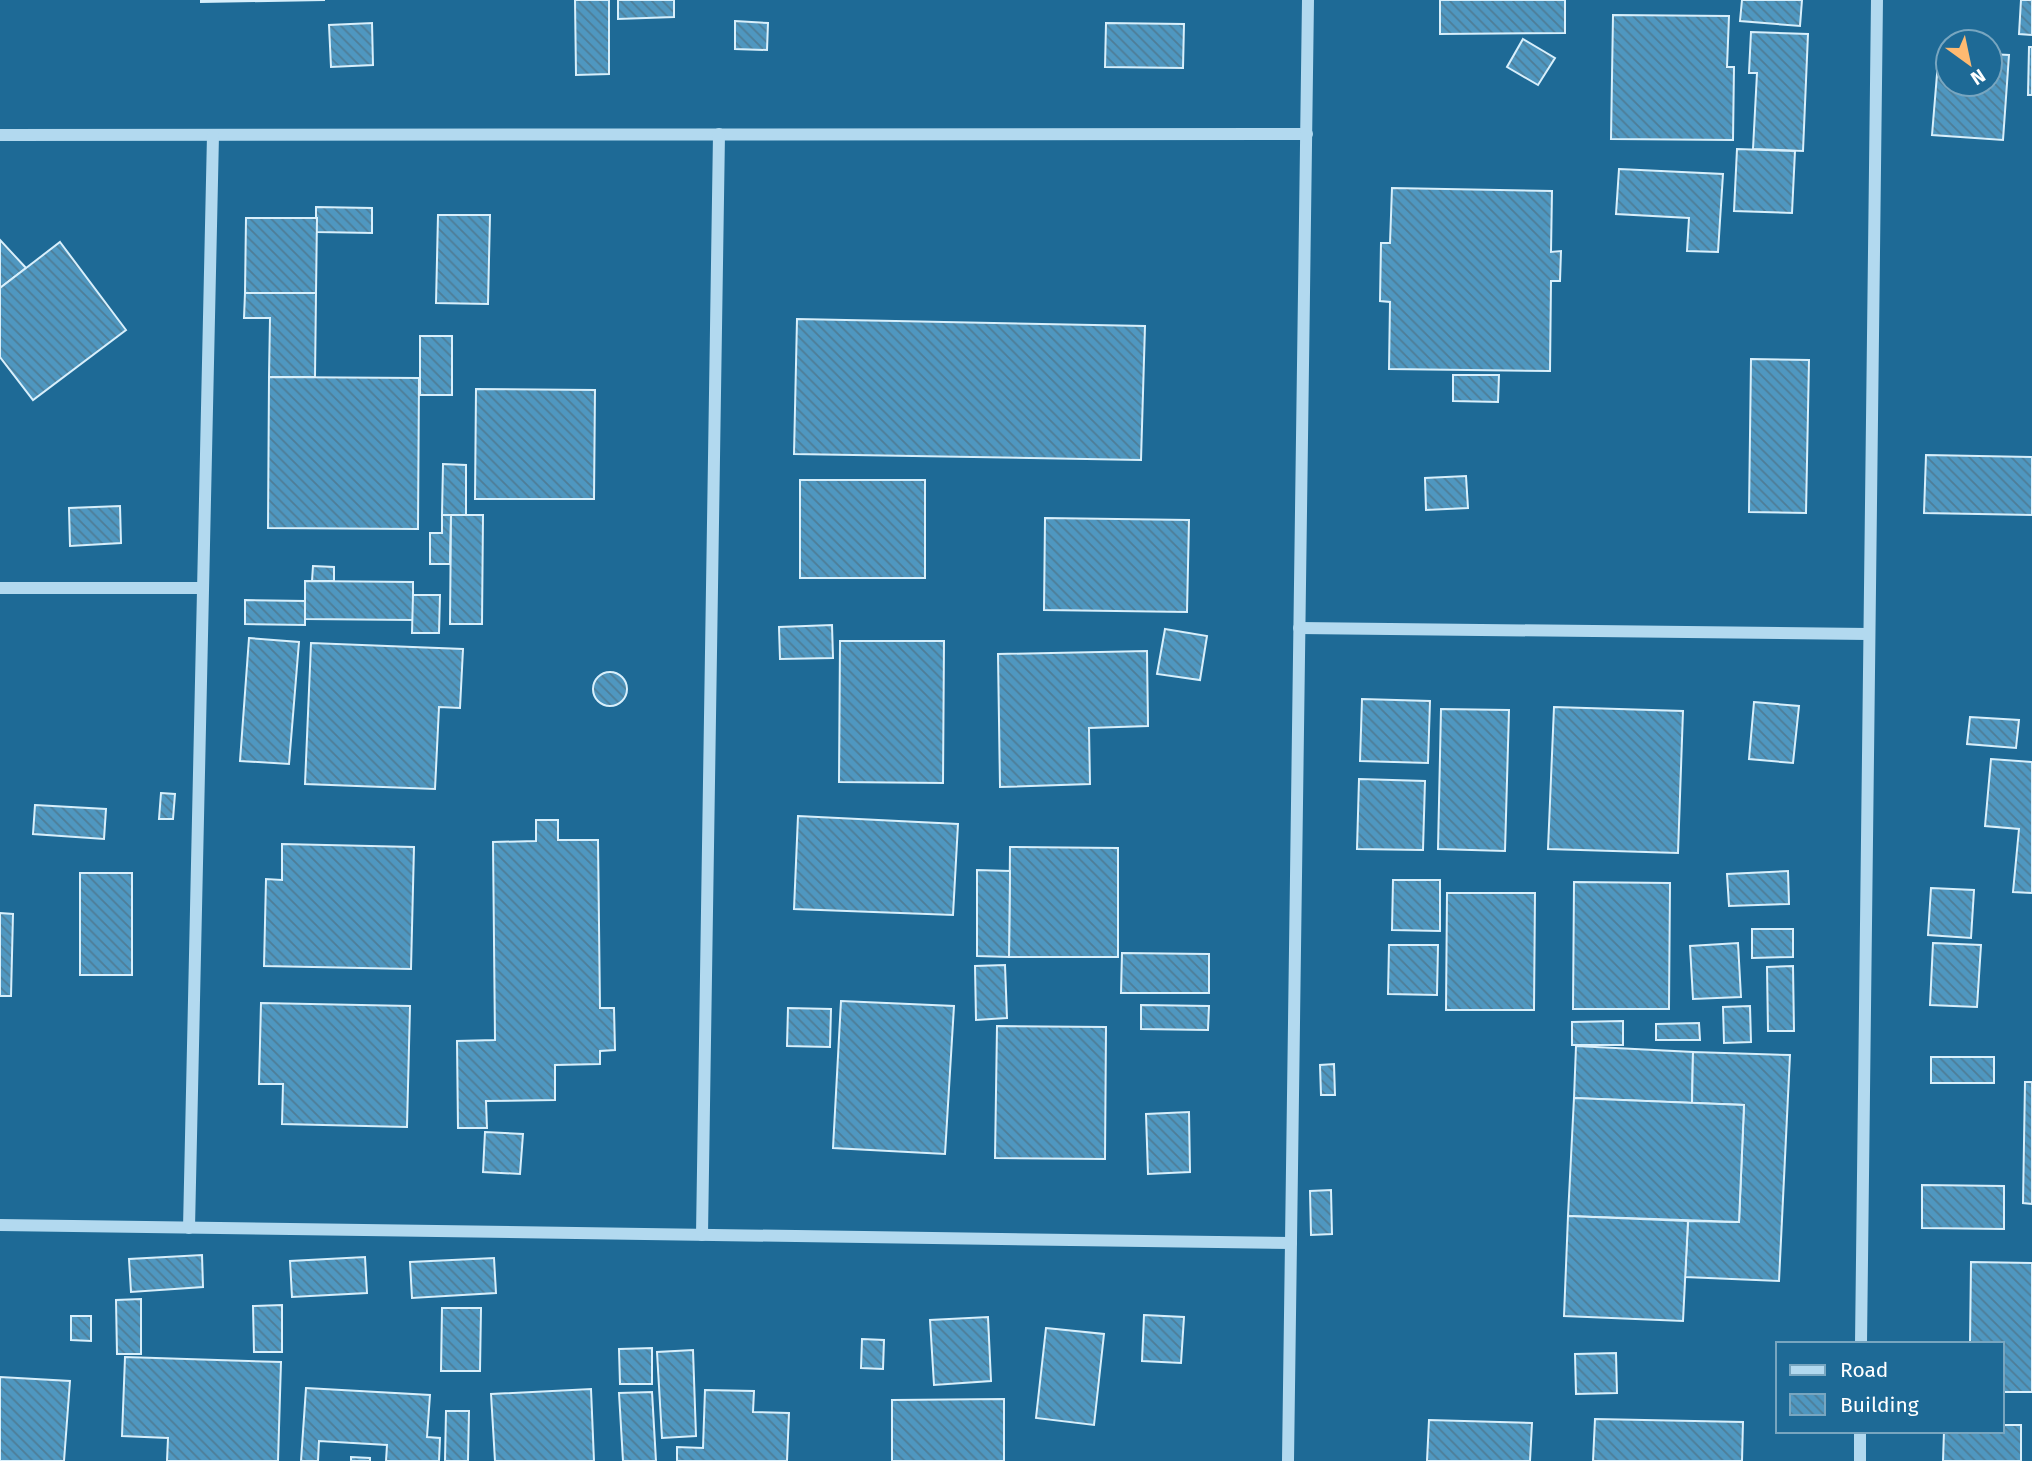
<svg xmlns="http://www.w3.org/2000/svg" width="2032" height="1461" font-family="'Fira Sans',sans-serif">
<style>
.building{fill:url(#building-back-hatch);stroke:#d8effb;stroke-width:2}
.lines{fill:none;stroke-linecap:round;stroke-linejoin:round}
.minor{stroke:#b2d9ef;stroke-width:12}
</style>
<defs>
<pattern id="building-back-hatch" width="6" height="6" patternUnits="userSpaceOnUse" patternTransform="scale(1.75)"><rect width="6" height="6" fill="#4f97c0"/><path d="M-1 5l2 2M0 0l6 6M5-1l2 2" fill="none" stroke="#4e7d97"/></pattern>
</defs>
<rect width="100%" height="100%" fill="#1e6a96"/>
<g class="building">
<polygon points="201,0 325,0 201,2"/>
<polygon points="575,0 609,0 609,74 576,75"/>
<polygon points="618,0 674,0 674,17 618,19"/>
<polygon points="1440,0 1565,0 1565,33 1440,34"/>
<polygon points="1742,0 1802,0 1800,26 1740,21"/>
<polygon points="2021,0 2032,0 2032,35 2019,34"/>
<polygon points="1613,15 1729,16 1727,67 1734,67 1733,140 1611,139"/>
<polygon points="735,21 768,23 767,50 735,49"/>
<polygon points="372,23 373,65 331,67 329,25"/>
<polygon points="1106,23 1184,24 1183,68 1105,67"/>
<polygon points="1751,32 1808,34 1803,151 1753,149 1757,73 1749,73"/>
<polygon points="1523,39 1555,58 1538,85 1507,67"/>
<polygon points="2029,47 2032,47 2032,95 2028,95"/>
<polygon points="1939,50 1948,51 1948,84 1990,84 1990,54 2009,55 2003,140 1932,135"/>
<polygon points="1737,149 1795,151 1792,213 1734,211"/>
<polygon points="1619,169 1723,174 1718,252 1687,251 1689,218 1616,214"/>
<polygon points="1392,188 1552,191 1551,252 1561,251 1560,281 1551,281 1550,371 1389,369 1390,302 1380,301 1381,243 1390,243"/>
<polygon points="316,207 372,208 372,233 316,232"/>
<polygon points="438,215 490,215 488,304 436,303"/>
<polygon points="246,218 317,218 316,293 245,293"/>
<polygon points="0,240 26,268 0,288"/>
<polygon points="60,242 126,330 33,400 0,357 0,288"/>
<polygon points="245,293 316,293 315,377 269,377 270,318 244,318"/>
<polygon points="797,319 1145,326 1141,460 794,454"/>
<rect x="420" y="336" width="32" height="59"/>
<polygon points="1751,359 1809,360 1806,513 1749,512"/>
<polygon points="1453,375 1499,375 1498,402 1453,401"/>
<polygon points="269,377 419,378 418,529 268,528"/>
<polygon points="476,389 595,390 594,499 475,499"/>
<polygon points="1926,455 2032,457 2032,515 1924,513"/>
<polygon points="443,464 466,465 466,515 442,515"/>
<polygon points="1466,476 1468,508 1426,510 1425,478"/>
<rect x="800" y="480" width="125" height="98"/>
<polygon points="120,506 121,543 70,546 69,508"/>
<polygon points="442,515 451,515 450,564 430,564 430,533 442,533"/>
<polygon points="451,515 483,515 482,624 450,624"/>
<polygon points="1045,518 1189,520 1187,612 1044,610"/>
<polygon points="313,566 334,567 334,581 312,581"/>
<polygon points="305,581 413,582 413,620 305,619"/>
<polygon points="413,595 440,595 439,633 412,633"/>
<polygon points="245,600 305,601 305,625 245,624"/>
<polygon points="832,625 833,658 780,659 779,627"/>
<polygon points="1165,629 1207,636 1200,680 1157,674"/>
<polygon points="249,638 299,642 289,764 240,761"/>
<polygon points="840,641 944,641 943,783 839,782"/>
<polygon points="311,643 463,649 460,708 439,707 435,789 305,784"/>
<polygon points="1147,651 1148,726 1089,728 1090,784 1000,787 998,654"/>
<circle cx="610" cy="689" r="17"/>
<polygon points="1362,699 1430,701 1428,763 1360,761"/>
<polygon points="1754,702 1799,706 1793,763 1749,759"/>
<polygon points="1554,707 1683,711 1678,853 1548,849"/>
<polygon points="1441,709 1509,710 1505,851 1438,849"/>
<polygon points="1970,717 2019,720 2016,748 1967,744"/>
<polygon points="1991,759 2032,762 2032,893 2013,892 2019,829 1985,826"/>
<polygon points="1359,779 1425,781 1423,850 1357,849"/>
<polygon points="161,793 175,794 173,819 159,819"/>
<polygon points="35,805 106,809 104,839 33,834"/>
<polygon points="798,816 958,824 953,915 794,909"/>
<polygon points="536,820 558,820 558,840 598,840 600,1008 614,1008 615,1050 600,1051 600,1064 555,1065 555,1100 486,1101 487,1128 458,1128 457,1041 495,1040 493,842 536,841"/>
<polygon points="282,844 414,847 411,969 264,966 266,879 282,880"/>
<polygon points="1010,847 1118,848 1118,957 1009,957"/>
<polygon points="977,870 1010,871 1009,957 977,956"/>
<polygon points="1788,871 1789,904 1729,906 1727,874"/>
<rect x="80" y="873" width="52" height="102"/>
<polygon points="1393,880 1440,880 1440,931 1392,930"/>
<polygon points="1574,882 1670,883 1669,1009 1573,1009"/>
<polygon points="1931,888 1974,890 1971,938 1928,935"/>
<polygon points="1447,893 1535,893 1534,1010 1446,1010"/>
<polygon points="0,913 13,914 11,996 0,996"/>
<polygon points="1752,929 1793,929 1793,957 1752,958"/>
<polygon points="1738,943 1741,997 1693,999 1690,946"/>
<polygon points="1933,943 1981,945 1977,1007 1930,1005"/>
<polygon points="1389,945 1438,945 1437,995 1388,994"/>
<polygon points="1122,953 1209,954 1209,993 1121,993"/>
<polygon points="1005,965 1007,1018 976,1020 975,966"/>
<polygon points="1793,966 1794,1031 1768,1031 1767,967"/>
<polygon points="841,1001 954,1006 945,1154 833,1148"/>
<polygon points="261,1003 410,1006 407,1127 282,1124 283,1084 259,1084"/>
<polygon points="1141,1005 1209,1006 1208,1030 1141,1029"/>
<polygon points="1750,1006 1751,1042 1724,1043 1723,1007"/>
<polygon points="788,1008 831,1009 830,1047 787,1046"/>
<polygon points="1623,1021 1623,1045 1572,1045 1572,1022"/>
<polygon points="1699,1023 1700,1040 1656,1040 1656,1024"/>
<polygon points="997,1026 1106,1027 1105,1159 995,1158"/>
<polygon points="1576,1046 1693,1052 1692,1103 1574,1098"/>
<polygon points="1693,1052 1790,1055 1779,1281 1685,1277 1688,1221 1739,1222 1744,1105 1692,1103"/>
<rect x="1931" y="1057" width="63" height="26"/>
<polygon points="1334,1064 1335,1095 1321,1095 1320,1065"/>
<polygon points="2025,1082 2032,1082 2032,1204 2023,1203"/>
<polygon points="1574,1098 1744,1105 1739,1222 1568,1216"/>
<polygon points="1189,1112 1190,1172 1148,1174 1146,1114"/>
<polygon points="485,1132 523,1134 520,1174 483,1172"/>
<polygon points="1922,1185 2004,1186 2004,1229 1922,1228"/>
<polygon points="1331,1190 1332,1234 1311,1235 1310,1191"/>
<polygon points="1568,1216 1688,1221 1683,1321 1564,1316"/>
<polygon points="202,1255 203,1287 131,1292 129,1259"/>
<polygon points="365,1257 367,1293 292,1297 290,1261"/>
<polygon points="494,1258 496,1293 412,1298 410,1262"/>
<polygon points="1971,1262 2032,1263 2032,1392 2002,1392 2002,1344 1970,1344"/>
<polygon points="141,1299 141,1354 117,1354 116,1300"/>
<polygon points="282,1305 282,1352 254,1352 253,1306"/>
<polygon points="442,1308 481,1308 480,1371 441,1371"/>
<polygon points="1144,1315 1184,1317 1181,1363 1142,1361"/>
<polygon points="71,1316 91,1316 91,1341 71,1340"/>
<polygon points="988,1317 991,1381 934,1385 930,1320"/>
<polygon points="1046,1328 1104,1334 1094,1425 1036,1418"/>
<polygon points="862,1339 884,1340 883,1369 861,1368"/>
<polygon points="652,1348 652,1384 620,1384 619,1349"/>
<polygon points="693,1350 696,1436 662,1438 657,1352"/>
<polygon points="1616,1353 1617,1393 1576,1394 1575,1354"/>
<polygon points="125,1357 281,1362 278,1461 167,1461 168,1438 122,1436"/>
<polygon points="0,1377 70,1381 64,1461 0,1461"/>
<polygon points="306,1388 430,1395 427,1437 440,1438 439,1461 386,1461 387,1445 319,1441 318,1461 301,1461"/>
<polygon points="591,1389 594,1461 495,1461 491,1394"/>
<polygon points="705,1390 754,1391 753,1412 789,1413 787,1461 677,1461 677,1447 703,1448"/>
<polygon points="652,1392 656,1461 623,1461 619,1393"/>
<polygon points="1004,1399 1004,1461 892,1461 892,1400"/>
<polygon points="446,1411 469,1411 468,1461 445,1461"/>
<polygon points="1595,1419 1743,1422 1742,1461 1593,1461"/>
<polygon points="1429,1420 1532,1423 1530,1461 1427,1461"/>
<polygon points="2002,1425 2021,1425 2021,1461 1943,1461 1944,1431 2002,1431"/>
<polygon points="351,1457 370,1458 370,1461 351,1461"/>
</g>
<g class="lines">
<g class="minor">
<polyline points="0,135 1307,134"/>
<polyline points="0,588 203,588"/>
<polyline points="1299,628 1869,634"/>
<polyline points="0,1225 1291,1243"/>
<polyline points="189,1228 213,135"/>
<polyline points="702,1235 719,134"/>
<polyline points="1861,1344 1877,0"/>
<polyline points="1288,1461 1308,0"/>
<polyline points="1860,1461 1860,1431"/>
</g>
</g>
<rect x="1776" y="1342" width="228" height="91" fill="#1e6a96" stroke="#78a6c0" stroke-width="2"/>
<rect x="1790" y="1365" width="35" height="10" fill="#b2d9ef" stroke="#78a6c0" stroke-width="2"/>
<text x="1840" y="1377" font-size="21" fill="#ffffff">Road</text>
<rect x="1790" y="1394" width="35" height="21" fill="url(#building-back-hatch)" stroke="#78a6c0" stroke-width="2"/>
<text x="1840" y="1412" font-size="21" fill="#ffffff">Building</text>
<g transform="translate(1969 63) rotate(147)"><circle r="33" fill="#1e6a96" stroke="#78a6c0" stroke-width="2"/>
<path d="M0-5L12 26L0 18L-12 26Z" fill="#feba71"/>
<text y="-10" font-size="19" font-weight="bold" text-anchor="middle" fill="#ffffff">N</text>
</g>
</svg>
